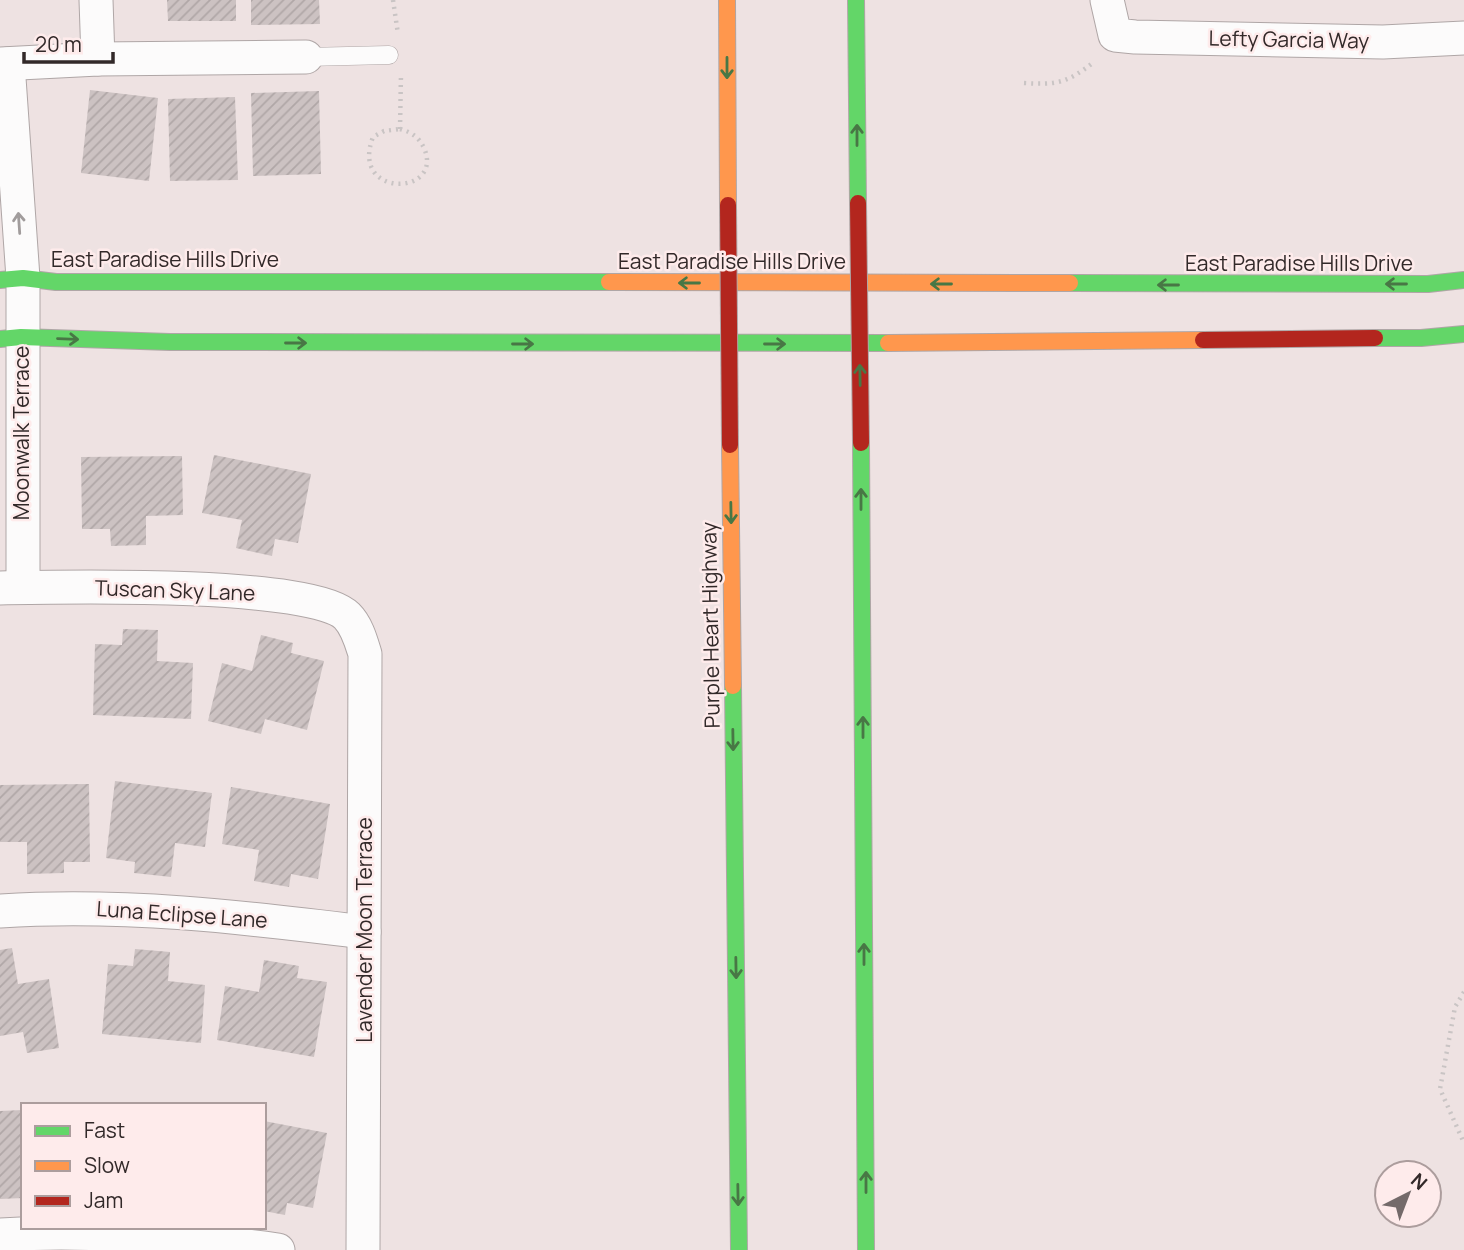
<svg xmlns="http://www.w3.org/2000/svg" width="1464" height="1250" font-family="Manrope,sans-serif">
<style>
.building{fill:url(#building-hatch)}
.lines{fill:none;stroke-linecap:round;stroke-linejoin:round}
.lane-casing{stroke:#afa6a6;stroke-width:19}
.street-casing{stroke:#afa6a6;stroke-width:35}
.fast-casing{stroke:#afa6a6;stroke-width:18}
.slow-casing{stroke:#afa6a6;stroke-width:18}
.jam-casing{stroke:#afa6a6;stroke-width:18}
.path{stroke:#c9c4c4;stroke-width:4.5;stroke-dasharray:2 5;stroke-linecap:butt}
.lane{stroke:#fcfbfb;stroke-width:18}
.street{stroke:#fcfbfb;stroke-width:33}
.fast{stroke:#63d668;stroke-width:16}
.slow{stroke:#ff974d;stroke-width:16}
.jam{stroke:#b3261e;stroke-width:16}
.jam-bridge-casing{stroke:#afa6a6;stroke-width:18;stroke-linecap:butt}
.jam-bridge{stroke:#b3261e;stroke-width:16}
.oneway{stroke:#487745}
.oneway2{stroke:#a19c9c}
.labels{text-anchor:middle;stroke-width:5;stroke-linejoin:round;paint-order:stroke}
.street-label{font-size:21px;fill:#322929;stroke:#feebeb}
</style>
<defs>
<pattern id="building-hatch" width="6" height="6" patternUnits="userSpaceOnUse" patternTransform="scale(1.75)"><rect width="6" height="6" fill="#ccc2c2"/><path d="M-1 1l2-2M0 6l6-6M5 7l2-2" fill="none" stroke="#b0a7a7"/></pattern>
</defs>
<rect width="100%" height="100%" fill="#eee2e2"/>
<g class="building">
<polygon points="167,0 236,0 236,21 168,21"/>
<polygon points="251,0 319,0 320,24 251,25"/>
<polygon points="90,90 158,98 149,181 81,173"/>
<polygon points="319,91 321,174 253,176 251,93"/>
<polygon points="235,97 238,180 170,181 168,99"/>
<polygon points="214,455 311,474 298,543 275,539 272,556 236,548 242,520 202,513"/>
<polygon points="182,456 183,515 146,516 146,545 111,546 110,529 82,529 81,457"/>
<polygon points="123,629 158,630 157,661 193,663 191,719 93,715 95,644 122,645"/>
<polygon points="261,635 293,643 291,653 324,661 307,730 265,719 261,734 208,721 222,663 252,671"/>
<polygon points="115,781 212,793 205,847 175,843 171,877 134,873 135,862 106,858"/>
<polygon points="89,784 90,862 64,862 64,873 27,874 27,842 0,842 0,785"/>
<polygon points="231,787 330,804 318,879 291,874 289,887 254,881 259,850 222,844"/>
<polygon points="12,948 18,984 49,979 59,1048 27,1053 23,1032 0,1036 0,950"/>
<polygon points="135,949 170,952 168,981 205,985 201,1043 102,1034 108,964 133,966"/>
<polygon points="264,960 299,966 297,978 327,982 314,1057 217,1040 225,986 259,992"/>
<polygon points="23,1110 23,1198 0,1199 0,1111"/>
<polygon points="264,1121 327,1133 313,1208 287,1203 285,1215 264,1211"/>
</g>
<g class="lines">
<g class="lane-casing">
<polyline id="lane" points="306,57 389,55"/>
</g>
<g class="street-casing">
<g id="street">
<polyline points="96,0 98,59"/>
<polyline points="1107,0 1115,35 1135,37 1383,42 1464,38"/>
<polyline points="0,64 98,59 306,57"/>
<polyline points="8,64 23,278 23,587"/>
<path d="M0 588C58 587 313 581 347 616 357 626 361 641 365 654L363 1250"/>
<path d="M0 911C122 903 243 917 364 932"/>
<path d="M0 1235C93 1229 186 1238 278 1250"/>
</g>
</g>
<g class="fast-casing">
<g id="fast">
<polyline points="856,0 858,203"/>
<polyline points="0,280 23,278 56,282 609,282"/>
<polyline points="1070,283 1428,284 1464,280"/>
<polyline points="1375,338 1421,338 1464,334"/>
<polyline points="0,339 21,337 170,342 888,343"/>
<polyline points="861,443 866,1250"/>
<polyline points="733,686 739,1250"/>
</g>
</g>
<g class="slow-casing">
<g id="slow">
<polyline points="727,0 728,205"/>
<polyline points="609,282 1070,283"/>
<polyline points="888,343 1203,340"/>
<polyline points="730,445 733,686"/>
</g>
</g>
<g class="jam-casing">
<polyline id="jam" points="1203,340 1375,338"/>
</g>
<g class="path">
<polyline points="393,0 398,34"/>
<path d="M1024 83C1057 85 1067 83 1094 62"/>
<path d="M400 129C411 132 419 137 424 148 445 196 349 199 373 137L384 131Z"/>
<polyline points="400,129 401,74"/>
<polyline points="1464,992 1455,1007 1440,1089 1464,1143"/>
</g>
<use href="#lane" class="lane"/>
<use href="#street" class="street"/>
<use href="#fast" class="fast"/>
<use href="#slow" class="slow"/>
<use href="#jam" class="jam"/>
<g class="jam-bridge-casing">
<g id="jam-bridge">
<polyline points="858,203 861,443"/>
<polyline points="728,205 730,445"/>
</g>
</g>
<use href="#jam-bridge" class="jam-bridge"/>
</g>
<defs><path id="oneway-shaft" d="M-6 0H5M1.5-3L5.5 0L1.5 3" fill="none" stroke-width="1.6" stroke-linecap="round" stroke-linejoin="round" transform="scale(1.75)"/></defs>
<g class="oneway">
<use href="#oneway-shaft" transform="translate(727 68) rotate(90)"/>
<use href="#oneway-shaft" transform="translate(857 135) rotate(-90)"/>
<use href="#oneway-shaft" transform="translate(689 283) rotate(-180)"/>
<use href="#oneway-shaft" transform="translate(941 284) rotate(-180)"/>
<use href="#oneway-shaft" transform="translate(1396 284) rotate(180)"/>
<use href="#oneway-shaft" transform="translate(1168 285) rotate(180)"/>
<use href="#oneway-shaft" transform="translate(68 339) rotate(2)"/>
<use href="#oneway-shaft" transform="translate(296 343)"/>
<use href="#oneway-shaft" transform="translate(523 344)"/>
<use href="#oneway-shaft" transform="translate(775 344)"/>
<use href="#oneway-shaft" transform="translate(860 375) rotate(-91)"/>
<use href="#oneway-shaft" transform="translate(861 499) rotate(-90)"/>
<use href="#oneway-shaft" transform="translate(731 513) rotate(89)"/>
<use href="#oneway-shaft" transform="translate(863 727) rotate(-90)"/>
<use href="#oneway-shaft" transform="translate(733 740) rotate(89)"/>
<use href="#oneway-shaft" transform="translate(864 954) rotate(-90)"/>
<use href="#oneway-shaft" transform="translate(736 968) rotate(89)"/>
<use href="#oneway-shaft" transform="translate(866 1182) rotate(-90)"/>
<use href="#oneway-shaft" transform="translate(738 1195) rotate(89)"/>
</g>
<use class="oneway2" href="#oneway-shaft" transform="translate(19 223) rotate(-94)"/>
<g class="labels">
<g class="street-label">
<text transform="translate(1289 40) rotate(1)" y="7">Lefty Garcia Way</text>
<text x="165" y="267">East Paradise Hills Drive</text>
<text x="732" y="269">East Paradise Hills Drive</text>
<text x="1299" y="271">East Paradise Hills Drive</text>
<text transform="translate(22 433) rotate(-90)" y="7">Moonwalk Terrace</text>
<text transform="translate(175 591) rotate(2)" y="7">Tuscan Sky Lane</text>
<text transform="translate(711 625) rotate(-91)" y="7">Purple Heart Highway</text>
<text transform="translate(182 915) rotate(4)" y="7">Luna Eclipse Lane</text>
<text transform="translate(365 930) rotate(-90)" y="7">Lavender Moon Terrace</text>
</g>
</g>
<rect x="21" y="1103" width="245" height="126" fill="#feebeb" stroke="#ac9d9d" stroke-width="2"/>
<rect x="35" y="1126" width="35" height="10" fill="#63d668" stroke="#ac9d9d" stroke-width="2"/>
<text x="84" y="1138" font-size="21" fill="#322929">Fast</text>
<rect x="35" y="1161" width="35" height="10" fill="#ff974d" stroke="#ac9d9d" stroke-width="2"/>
<text x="84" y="1173" font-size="21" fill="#322929">Slow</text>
<rect x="35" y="1196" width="35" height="10" fill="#b3261e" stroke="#ac9d9d" stroke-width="2"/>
<text x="84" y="1208" font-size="21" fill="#322929">Jam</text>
<g transform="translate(1408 1194) rotate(42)"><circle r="33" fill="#feebeb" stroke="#ac9d9d" stroke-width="2"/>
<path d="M0-5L12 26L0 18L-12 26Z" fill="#746a6a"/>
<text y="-10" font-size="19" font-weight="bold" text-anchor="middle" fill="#322929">N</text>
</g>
<path d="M24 52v10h89v-10" fill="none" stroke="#322929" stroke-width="3.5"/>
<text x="35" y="52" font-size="21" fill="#322929" stroke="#feebeb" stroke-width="5" paint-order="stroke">20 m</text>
</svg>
